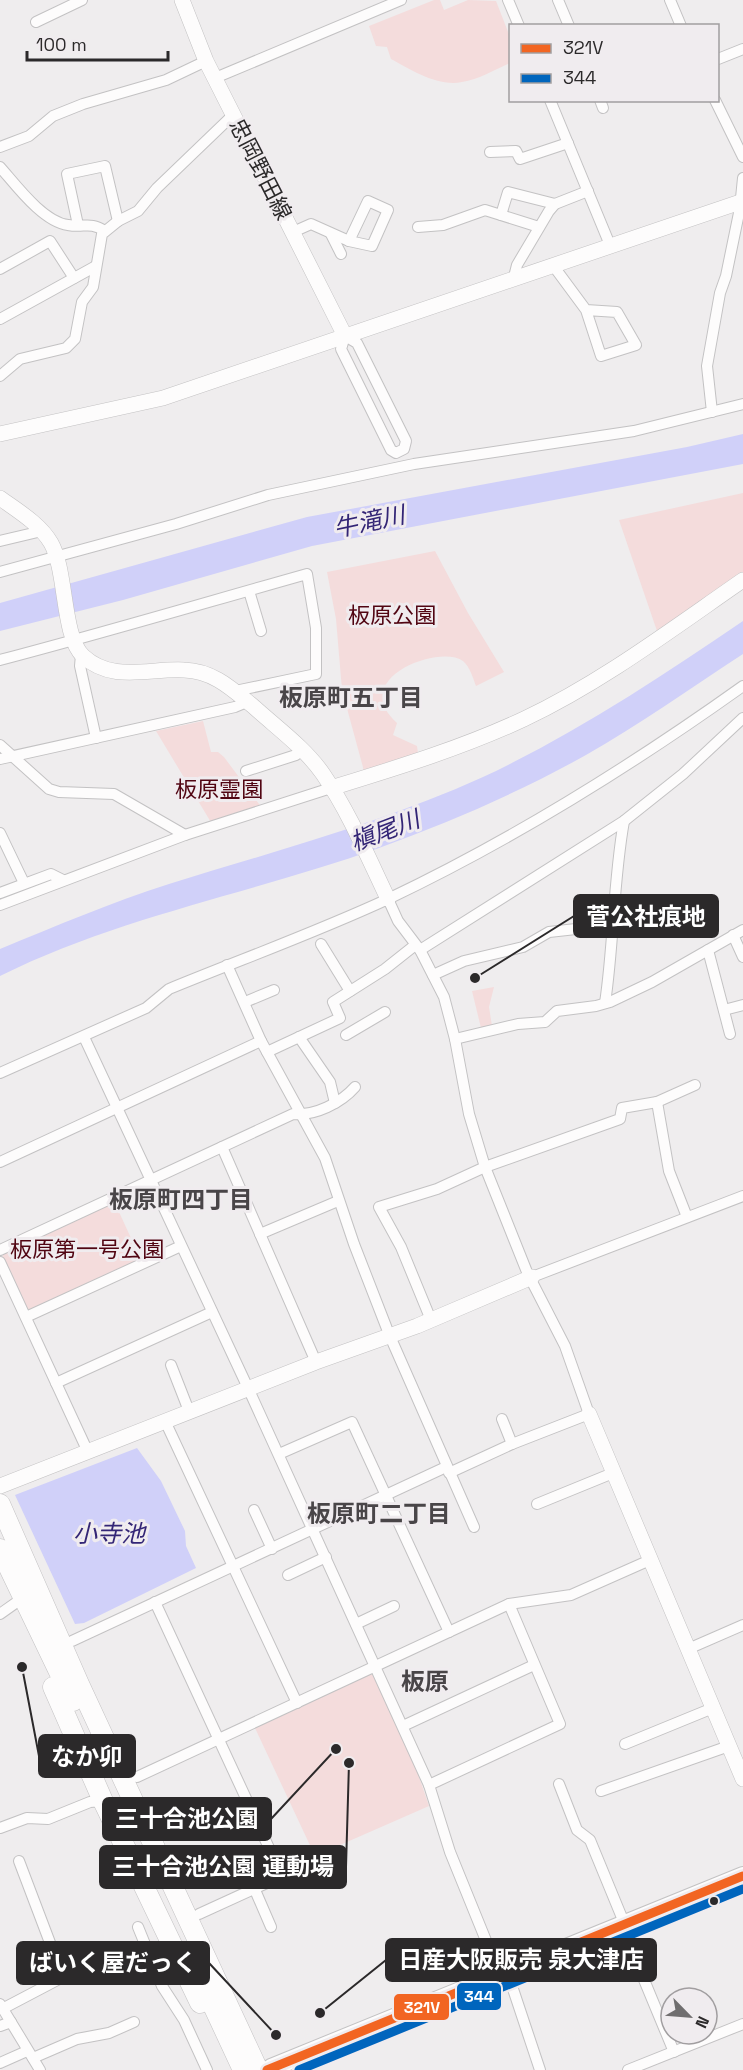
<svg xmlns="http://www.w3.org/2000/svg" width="743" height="2070" font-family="'Space Grotesk','Noto Sans JP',sans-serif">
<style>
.green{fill:#f4dcdc}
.water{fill:#d0d0f9}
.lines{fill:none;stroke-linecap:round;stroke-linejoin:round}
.street-casing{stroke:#c3c2c3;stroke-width:12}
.secondary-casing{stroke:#c3c2c3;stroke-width:16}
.primary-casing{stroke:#c3c2c3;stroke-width:20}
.highway-casing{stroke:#c3c2c3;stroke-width:21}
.street{stroke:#fdfcfc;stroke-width:10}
.secondary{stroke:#fdfcfc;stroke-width:15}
.primary{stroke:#fdfcfc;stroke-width:18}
.highway{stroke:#fdfcfc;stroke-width:20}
.bus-1-casing{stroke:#f0ecef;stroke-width:14}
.bus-2-casing{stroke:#f0ecef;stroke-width:14}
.bus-1{stroke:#f26522;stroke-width:9}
.bus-2{stroke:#0065bd;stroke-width:9}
.bus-dot{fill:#2b292a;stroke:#f0ecef;stroke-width:2}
.labels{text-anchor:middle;stroke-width:6;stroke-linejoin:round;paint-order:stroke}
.street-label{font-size:22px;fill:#2b292a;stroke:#f0ecef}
.park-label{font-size:22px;fill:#510512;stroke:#f0ecef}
.water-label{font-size:24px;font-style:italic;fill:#332576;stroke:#f0ecef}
.neighbourhood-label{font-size:24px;font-weight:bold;fill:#494548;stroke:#f0ecef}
.leader{fill:none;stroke:#2b292a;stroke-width:2}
.callout-dot{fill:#2b292a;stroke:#f0ecef;stroke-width:2}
.callout{fill:#2b292a;stroke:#2b292a;stroke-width:2}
.callout-label{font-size:24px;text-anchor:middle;font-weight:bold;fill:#fff}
.line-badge{stroke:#f0ecef;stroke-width:2}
.badge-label{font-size:16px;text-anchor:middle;font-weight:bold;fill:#fff}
</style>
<rect width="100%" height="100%" fill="#efedee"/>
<g class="green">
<path d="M434 0H440L444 10 468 0 496 1 510 37V63C496 69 478 80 462 82 438 87 411 70 391 59L387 47 376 46 369 26Z"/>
<polygon points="743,493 743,573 657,631 619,520"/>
<path d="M435 551 468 613 504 672 476 686C473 678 470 667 463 661 439 644 347 679 397 723L393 735 417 746 418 753 364 771 342 690 336 619 327 572Z"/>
<polygon points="203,721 211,752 218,752 224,757 262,808 212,824 156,731"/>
<polygon points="494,987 489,1007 492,1026 481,1028 472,991"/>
<polygon points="114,1201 141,1260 31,1311 25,1308 2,1258 4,1252"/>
<polygon points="371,1674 374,1676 417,1771 429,1806 315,1856 255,1728"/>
</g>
<g class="water">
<polygon points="743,434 743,464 312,546 123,600 0,631 0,603 307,517 687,447"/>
<path d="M743 621V654C691 688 640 724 586 755 520 792 450 822 379 848 254 893 120 916 0 976V949C56 926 112 902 169 884 275 851 382 823 483 777 575 734 659 678 743 621Z"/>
<polygon points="137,1448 161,1481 185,1531 186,1546 196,1568 84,1623 75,1624 15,1495"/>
</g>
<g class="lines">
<g class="street-casing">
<g id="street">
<polyline points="508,0 519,26"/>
<polyline points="558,0 569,26"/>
<polyline points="670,0 681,26"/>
<polyline points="36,22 82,0"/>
<polyline points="718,59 743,49"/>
<polyline points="215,78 401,0"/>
<polyline points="550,100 610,245"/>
<polyline points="600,100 603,108"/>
<polyline points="715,100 743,157"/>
<polyline points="0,147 29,136 53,116 83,104 166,80 206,61"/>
<polyline points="490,152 516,151 520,159 568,143"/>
<path d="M0 167C16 185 43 222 68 225 85 228 89 221 105 231"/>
<polygon points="368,201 388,210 372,246 349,241"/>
<polyline points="501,215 508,192 555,204"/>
<polyline points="78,225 67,174 105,166 118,221"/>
<polyline points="418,227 443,225 485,210 539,227"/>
<polyline points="293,232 311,224 349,241"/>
<polyline points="331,234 341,254"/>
<polyline points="552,264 586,310 601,356 636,345 617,312 586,310"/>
<polyline points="0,269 50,241 74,278"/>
<polyline points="514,277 517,265 549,211 555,204 588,191"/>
<polyline points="0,319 96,266"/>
<polygon points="345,336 357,343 406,441 404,449 396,453 391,450 341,349"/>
<polyline points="0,376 20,359 66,348 75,339 82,302 93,287 102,234 118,221 138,211 157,188 234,114"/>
<polyline points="712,412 707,366 720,293 726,276 740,208 743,178"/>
<polyline points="0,541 42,531"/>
<polyline points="0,572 176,524 268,495 414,464 634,431 743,404"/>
<polyline points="249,591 261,631"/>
<polyline points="81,655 80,666 96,738"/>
<path d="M0 660C103 633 204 603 307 574L316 628V674L235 691"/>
<polyline points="0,745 49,789 59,792 114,794 185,835"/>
<polyline points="0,759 235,707 247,702"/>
<polyline points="246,771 296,755 302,750"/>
<polyline points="0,833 24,883"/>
<polyline points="0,893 51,874 63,880"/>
<polyline points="388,899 398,921 420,950 444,997 455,1039 469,1114 485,1167 527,1272 565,1346 589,1414 512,1444 449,1473"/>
<polyline points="0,905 185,835 331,788"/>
<polyline points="733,935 743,957"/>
<polyline points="321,944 350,991"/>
<polyline points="420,950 624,821 683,774 743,718"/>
<polyline points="708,950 730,1034"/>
<polyline points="227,965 261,1041 325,1158 354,1244 389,1334 474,1527"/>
<polyline points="433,975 464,961 523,947 549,932 612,925"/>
<polyline points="245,1002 274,990"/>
<path d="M605 1003C614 943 613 882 624 821"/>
<polyline points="724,1010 743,1005"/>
<polyline points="346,1035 385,1012"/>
<polyline points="84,1037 248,1388 429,1785 450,1852 500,1975 509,1977 540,2070"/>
<polyline points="299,1037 330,1082 335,1103"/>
<polyline points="455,1039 518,1024 545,1022 557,1011 596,1006 610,1002 652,982 743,930"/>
<polyline points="267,1052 340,1018 333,1002 385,969 414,946"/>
<path d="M0 1073 146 1008 169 989C242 959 317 932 388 899 512 840 631 766 743 686"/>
<polyline points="657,1102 669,1171 687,1217"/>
<polyline points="222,1147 316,1362"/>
<polyline points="0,1162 261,1041"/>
<polyline points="260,1234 338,1201"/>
<path d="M0 1250 293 1114C315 1116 341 1103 355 1087"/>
<polyline points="0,1262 88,1452"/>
<polyline points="532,1277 743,1196"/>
<polyline points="26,1317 181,1246"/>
<polyline points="431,1320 401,1247 379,1207 437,1189 485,1167 620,1119 622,1108 657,1102 695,1085"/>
<polyline points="171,1365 189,1411"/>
<polyline points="56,1383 212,1312"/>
<polyline points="502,1419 512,1444"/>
<polyline points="165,1421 297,1703"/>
<polyline points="279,1454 352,1422 449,1632"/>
<polyline points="537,1504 613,1473"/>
<polyline points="254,1510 272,1549"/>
<polyline points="288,1575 326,1557"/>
<polyline points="155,1602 282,1876"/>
<polyline points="0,1614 24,1597"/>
<polyline points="356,1624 394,1606"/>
<polyline points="72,1641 446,1467"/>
<polyline points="688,1649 743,1625"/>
<polyline points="403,1726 534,1665"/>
<polyline points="625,1744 713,1708"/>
<polyline points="137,1777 509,1604 571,1595 650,1560"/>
<polyline points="559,1784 577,1830 590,1840 625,1925 625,1934 674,2052"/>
<polyline points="429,1785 560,1724 509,1604"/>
<polyline points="601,1791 729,1746"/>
<polyline points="0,1828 27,1818 48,1819 90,1802 103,1801"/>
<polyline points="19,1861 63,1977"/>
<polyline points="255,1890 271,1927"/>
<polyline points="199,1914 315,1861"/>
<polyline points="138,1927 162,1986 184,2020 207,2070"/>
<polyline points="0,2004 40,2070"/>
<polyline points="4,2008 63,1977 128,1949"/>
<polyline points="0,2026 11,2022"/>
<polyline points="33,2058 77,2039 109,2033 134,2022"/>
<polyline points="0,2063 27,2051"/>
<polyline points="628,2070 743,2024"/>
</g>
</g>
<g class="secondary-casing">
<g id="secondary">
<polyline points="182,0 206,61 345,336"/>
<polyline points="0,434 163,398 743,201"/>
<path d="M0 498C18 511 40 524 51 543 67 571 62 636 83 656 112 683 149 668 184 670 214 671 232 689 254 707 277 728 305 748 323 774 349 812 368 857 388 899"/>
<path d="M331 788C396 768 462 748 524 719 602 682 672 629 743 580"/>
<polyline points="589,1414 743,1779"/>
<polyline points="0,1486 316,1362 417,1326 532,1277"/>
</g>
</g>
<g class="primary-casing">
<polyline id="primary" points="271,2068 743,1876"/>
</g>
<g class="highway-casing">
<g id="highway">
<polyline points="0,1504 79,1684 258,2070"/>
<polyline points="0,1549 73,1701"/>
<polyline points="53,1687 103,1801 200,2003"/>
<polyline points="203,1984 243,2070"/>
</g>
</g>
<use href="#street" class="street"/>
<use href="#secondary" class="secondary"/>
<use href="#primary" class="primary"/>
<use href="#highway" class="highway"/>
<g class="bus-1-casing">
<polyline id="bus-1" points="267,2070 743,1876"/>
</g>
<g class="bus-2-casing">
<polyline id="bus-2" points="299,2070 743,1889"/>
</g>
<use href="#bus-1" class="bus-1"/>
<use href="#bus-2" class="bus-2"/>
</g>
<circle class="bus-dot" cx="714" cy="1901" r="5"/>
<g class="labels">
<g class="street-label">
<text transform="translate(261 169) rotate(63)" y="8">忠岡野田線</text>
</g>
<g class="park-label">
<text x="392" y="623">板原公園</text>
<text x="219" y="797">板原霊園</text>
<text x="87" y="1257">板原第一号公園</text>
</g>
<g class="water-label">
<text transform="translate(369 522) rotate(-12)" y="8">牛滝川</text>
<text transform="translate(385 831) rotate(-21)" y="8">槇尾川</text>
<text x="109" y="1542">小寺池</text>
</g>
<g class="neighbourhood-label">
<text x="351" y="706">板原町五丁目</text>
<text x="181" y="1208">板原町四丁目</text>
<text x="379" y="1522">板原町二丁目</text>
<text x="425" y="1690">板原</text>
</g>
</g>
<path class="leader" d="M475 978L574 916M22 1667L39 1756M336 1749L271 1819M349 1763L346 1867M320 2013L386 1960M276 2035L209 1963"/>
<g class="callout-dot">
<circle cx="475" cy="978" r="6"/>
<circle cx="22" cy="1667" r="6"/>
<circle cx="336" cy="1749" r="6"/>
<circle cx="349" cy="1763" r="6"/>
<circle cx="320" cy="2013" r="6"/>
<circle cx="276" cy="2035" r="6"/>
</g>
<g class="callout">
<rect x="574" y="895" width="144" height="42" rx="6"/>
<rect x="39" y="1735" width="96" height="42" rx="6"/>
<rect x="103" y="1798" width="168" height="42" rx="6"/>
<rect x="100" y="1846" width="246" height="42" rx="6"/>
<rect x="386" y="1939" width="270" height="42" rx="6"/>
<rect x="17" y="1942" width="192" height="42" rx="6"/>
</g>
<g class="callout-label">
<text x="646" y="925">菅公社痕地</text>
<text x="87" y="1765">なか卯</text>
<text x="187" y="1827">三十合池公園</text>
<text x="223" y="1875">三十合池公園 運動場</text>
<text x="521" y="1968">日産大阪販売 泉大津店</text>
<text x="113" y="1971">ばいく屋だっく</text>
</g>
<g class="line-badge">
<rect x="456" y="1982" width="46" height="29" rx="6" fill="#0065bd"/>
<rect x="393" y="1993" width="57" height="28" rx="6" fill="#f26522"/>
</g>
<g class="badge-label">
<text x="479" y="2002">344</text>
<text x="422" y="2013">321V</text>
</g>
<rect x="509" y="24" width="210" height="78" fill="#f0ecef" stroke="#a19ea0" stroke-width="1.5"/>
<rect x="521" y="44" width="30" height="9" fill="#f26522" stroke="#a19ea0" stroke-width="1.5"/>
<text x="563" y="54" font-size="18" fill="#2b292a">321V</text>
<rect x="521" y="74" width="30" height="9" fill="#0065bd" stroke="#a19ea0" stroke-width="1.5"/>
<text x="563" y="84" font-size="18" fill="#2b292a">344</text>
<g transform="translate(689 2016) rotate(115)"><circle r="28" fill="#f0ecef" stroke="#a19ea0" stroke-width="1.5"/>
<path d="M0-4.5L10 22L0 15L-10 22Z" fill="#706e6f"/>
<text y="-9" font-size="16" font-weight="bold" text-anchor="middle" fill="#2b292a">N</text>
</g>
<path d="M27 51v9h141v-9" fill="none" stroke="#2b292a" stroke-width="3"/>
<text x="36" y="51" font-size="18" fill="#2b292a" stroke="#f0ecef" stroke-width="4.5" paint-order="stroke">100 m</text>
</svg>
